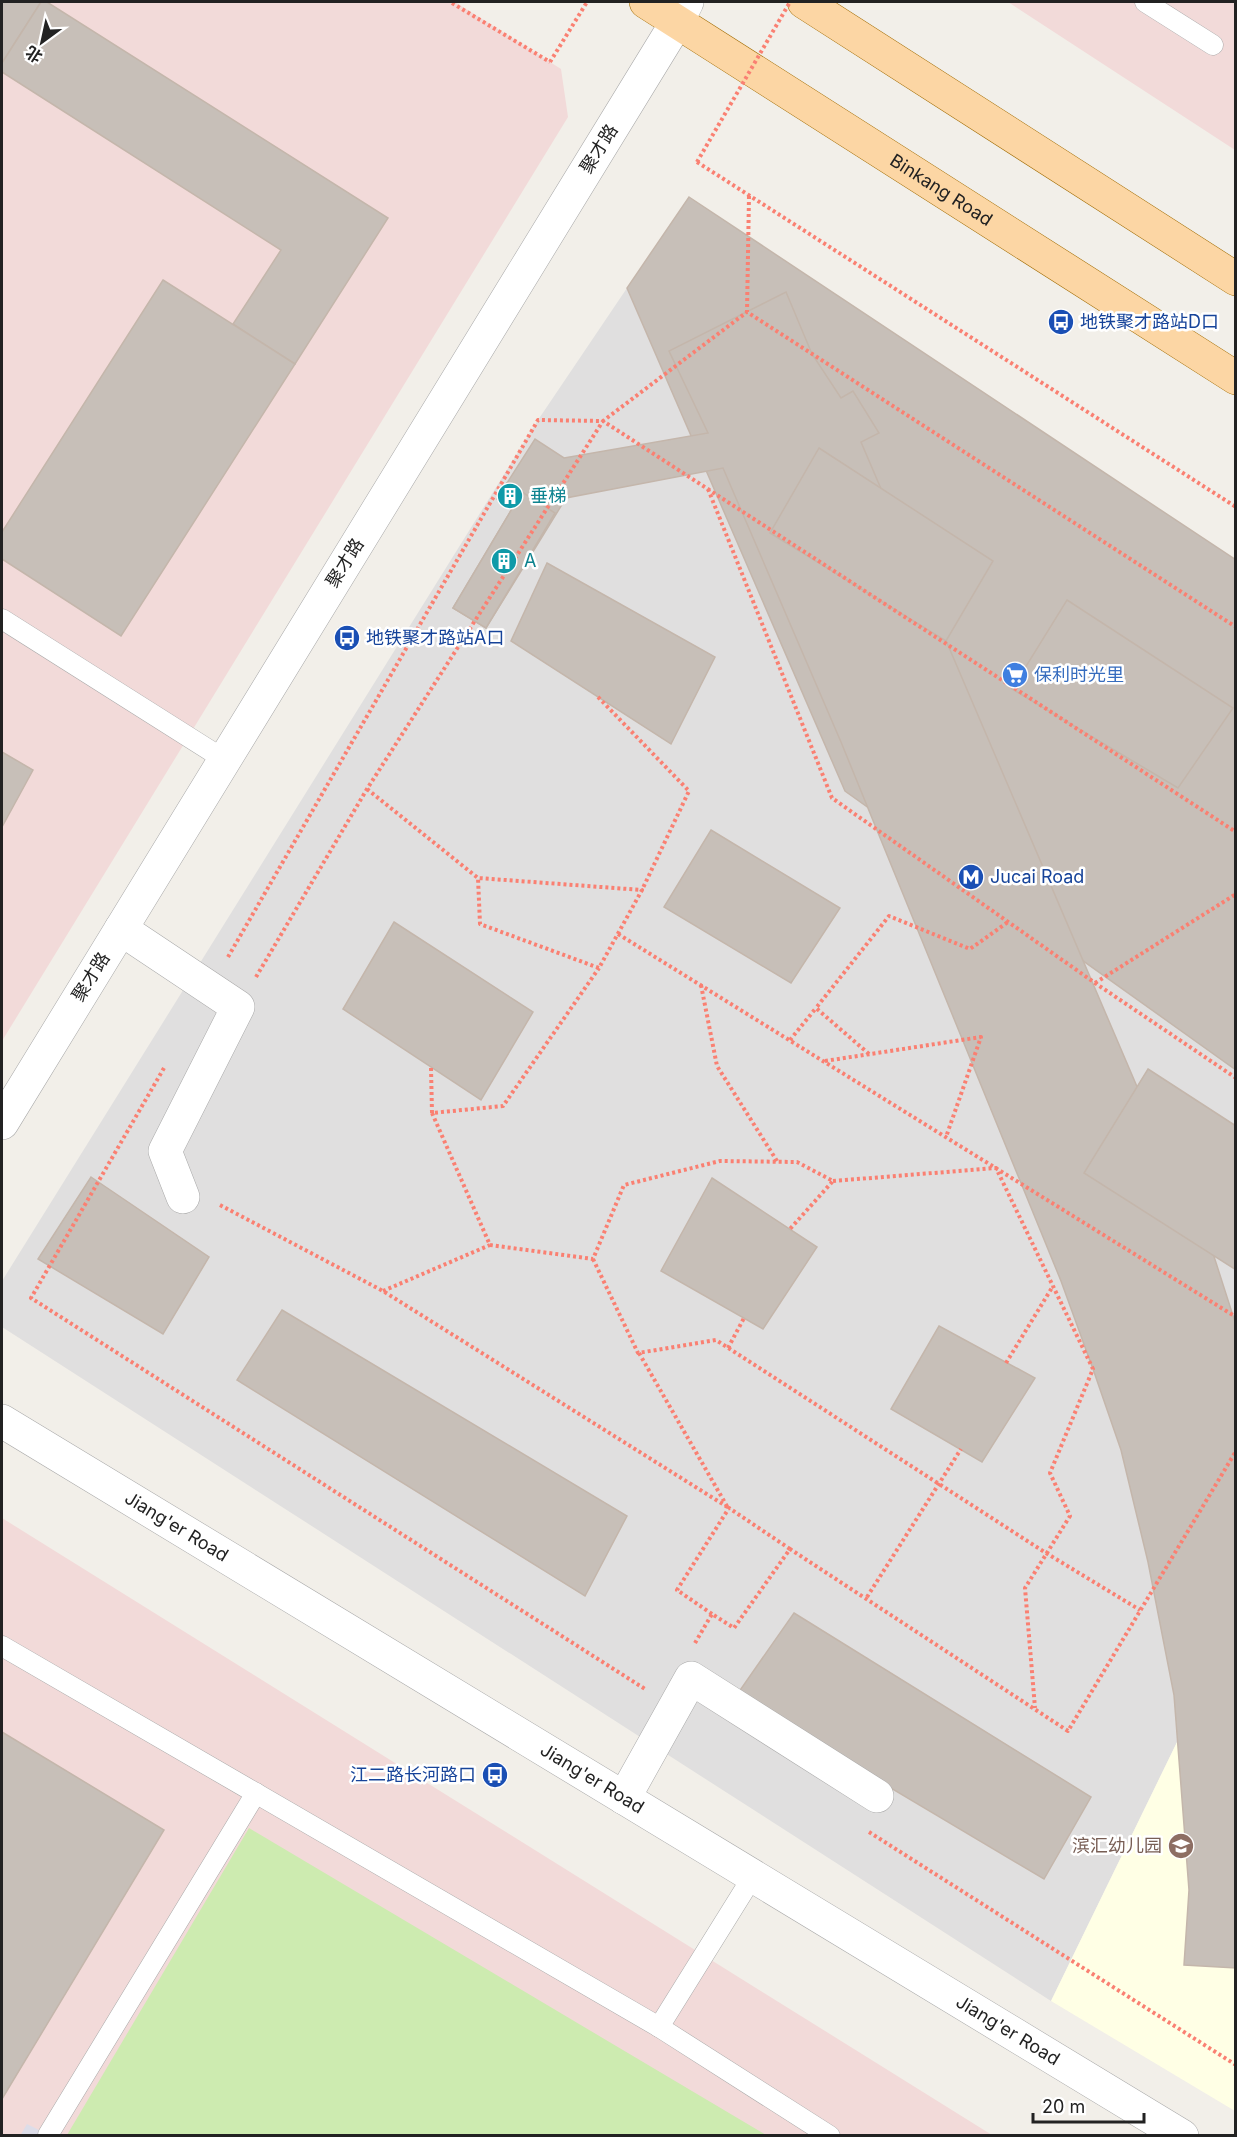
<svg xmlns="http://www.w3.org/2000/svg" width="1237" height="2137" font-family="Inter,'Noto Sans SC',sans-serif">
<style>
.residential{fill:#e0dfdf}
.commercial{fill:#f2dad9}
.education{fill:#ffffe5}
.grass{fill:#cdebb0}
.plaza{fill:#dddde8}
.building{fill:#c7bfb8;stroke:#c4b6ab;stroke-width:1.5}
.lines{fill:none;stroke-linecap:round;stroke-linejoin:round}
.service-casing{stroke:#a9a9a9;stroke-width:21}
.minor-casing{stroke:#a9a9a9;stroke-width:34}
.tertiary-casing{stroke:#a9a9a9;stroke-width:34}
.primary-casing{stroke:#a06b00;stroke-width:34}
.path{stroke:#fa8072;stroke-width:4;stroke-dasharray:3 3;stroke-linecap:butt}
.service{stroke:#fff;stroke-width:20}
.minor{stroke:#fff;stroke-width:33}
.tertiary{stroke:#fff;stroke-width:33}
.primary{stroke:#fcd6a4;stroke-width:33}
.path-bridge{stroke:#fa8072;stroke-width:4;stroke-dasharray:3 3;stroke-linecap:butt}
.labels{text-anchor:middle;stroke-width:5;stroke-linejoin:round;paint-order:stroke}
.street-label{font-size:18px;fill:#222;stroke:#fff}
.transit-label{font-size:18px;fill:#164399;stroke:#fff;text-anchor:start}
.culture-label{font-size:18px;fill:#0d838f;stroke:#fff;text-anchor:start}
.shop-label{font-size:18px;fill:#366cbe;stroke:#fff;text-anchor:start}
.education-label{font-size:18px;fill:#785e54;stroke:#fff;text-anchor:end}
</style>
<rect width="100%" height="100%" fill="#f2efe9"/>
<polygon class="residential" points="627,288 845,791 1235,1064 1235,1623 1051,2001 2,1327 2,1281 538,420"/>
<g class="commercial">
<polygon points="2,2 455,2 561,69 568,117 2,1041"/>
<polygon points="1008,2 1235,2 1235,150"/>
<polygon points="2,1518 992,2135 2,2135"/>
</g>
<polygon class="education" points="1235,1623 1235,2111 1051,2001"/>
<polygon class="grass" points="249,1828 766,2135 67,2135"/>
<polygon class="plaza" points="27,2124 49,2135 20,2136"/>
<g class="building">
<polygon points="2,2 41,2 2,63"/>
<polygon points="41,2 47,2 388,218 295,364 233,324 281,250 2,72 2,63"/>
<polygon points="689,197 1236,560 1236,1070 845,791 627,288"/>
<polygon points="163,280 295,364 121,636 2,559 2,532"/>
<polygon points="786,292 812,354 841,398 853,391 879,433 861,442 1168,1159 1236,1138 1236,1179 1193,1191 1236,1325 1236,1968 1184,1965 1189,1890 1174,1695 1148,1562 1121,1450 1093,1369 1061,1281 841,742 723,468 566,498 486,628 453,608 522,492 507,483 535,439 564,458 708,433 669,351"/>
<polygon points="819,448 993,561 946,641 770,533"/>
<polygon points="507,483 522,492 512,509 497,499"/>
<polygon points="522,492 555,513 486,628 453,608"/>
<polygon points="547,563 715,657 671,744 511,641"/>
<polygon points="1067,600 1233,708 1178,788 1012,689"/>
<polygon points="2,752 33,770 2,827"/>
<polygon points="711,830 840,908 791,983 664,907"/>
<polygon points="394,922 533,1012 481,1100 343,1009"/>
<polygon points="1148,1069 1236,1126 1236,1270 1084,1173"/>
<polygon points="91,1177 209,1257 163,1334 38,1259"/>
<polygon points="712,1178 817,1247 763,1329 661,1271"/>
<polygon points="282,1310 627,1516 585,1596 237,1380"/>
<polygon points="939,1326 1035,1378 982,1462 891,1409"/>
<polygon points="794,1613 1091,1797 1044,1879 736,1696"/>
<polygon points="2,1732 164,1830 2,2099"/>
</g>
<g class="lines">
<g class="service-casing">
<g id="service">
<polyline points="1145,2 1213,45"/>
<polyline points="2,619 225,760"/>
<polyline points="2,1646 659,2027 830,2136"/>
<polyline points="659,2027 753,1876"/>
<polyline points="48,2135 256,1793"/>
</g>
</g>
<g class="minor-casing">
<g id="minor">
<polyline points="121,929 238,1007 165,1151 183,1197"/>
<polyline points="624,1798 691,1678 877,1796"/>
</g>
</g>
<g class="tertiary-casing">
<g id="tertiary">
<polyline points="2,1123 677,22 687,2"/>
<path id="s1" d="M2 1421 1182 2136"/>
</g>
</g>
<g class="primary-casing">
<g id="primary">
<path id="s2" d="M646 2 1236 378"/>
<polyline points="804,2 1236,279"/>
</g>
</g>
<g class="path">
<polyline points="452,3 550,62"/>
<polyline points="697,162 1236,507"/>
<polyline points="749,196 747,312 1236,627"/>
<polyline points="708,489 832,798 1095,983 1236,1078"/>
<polyline points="598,697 689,791 642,890"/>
<polyline points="367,789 478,878 480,924 599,968 642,890 478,878"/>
<polyline points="618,934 1236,1317"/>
<polyline points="228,957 538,420 603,421 747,312"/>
<polyline points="256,977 367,789 603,421 1236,832"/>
<polyline points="1095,983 1236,894"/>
<polyline points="701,985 717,1066 777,1161"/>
<polyline points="790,1040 816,1008"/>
<polyline points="869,1054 816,1008 889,916 970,949 1008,922"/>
<polyline points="825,1061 981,1037 946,1137"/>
<polyline points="164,1068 31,1298 645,1689"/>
<polyline points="431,1068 432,1113 503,1106 599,968"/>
<polyline points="432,1113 490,1245 593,1259 624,1185 720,1161 797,1162 833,1181 790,1229"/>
<polyline points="833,1181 996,1168 1093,1369 1050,1473 1070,1516 1025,1588 1035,1708"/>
<polyline points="220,1205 383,1291 729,1508"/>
<polyline points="593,1259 638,1353 716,1340 1046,1553 1140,1610"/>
<polyline points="383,1291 490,1245"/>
<polyline points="728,1348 744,1318"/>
<polyline points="639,1353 728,1508"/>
<polyline points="1006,1363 1053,1286"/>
<polyline points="867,1597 961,1449"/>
<polyline points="712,1614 677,1590 729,1508 790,1549"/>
<polyline points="695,1643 712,1614 734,1628 790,1549 1068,1731 1236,1451"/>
<polyline points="869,1832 1236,2065"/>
</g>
<use href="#service" class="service"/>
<use href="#minor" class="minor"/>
<use href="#tertiary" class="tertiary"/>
<use href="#primary" class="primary"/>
<g class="path-bridge">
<polyline points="550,62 587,2"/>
<polyline points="697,162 790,2"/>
</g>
</g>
<defs>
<g id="bus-disc" transform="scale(1.35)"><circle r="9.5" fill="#1a4fb4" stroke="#fff"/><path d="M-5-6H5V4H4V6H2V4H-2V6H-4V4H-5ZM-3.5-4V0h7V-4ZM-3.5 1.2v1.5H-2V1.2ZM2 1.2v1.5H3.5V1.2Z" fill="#fff"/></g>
<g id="building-disc" transform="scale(1.35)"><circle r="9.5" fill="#0f9aa8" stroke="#fff"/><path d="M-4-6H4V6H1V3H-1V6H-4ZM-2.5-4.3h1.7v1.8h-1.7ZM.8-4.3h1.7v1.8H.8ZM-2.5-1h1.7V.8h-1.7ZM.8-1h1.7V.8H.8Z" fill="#fff"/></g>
<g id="supermarket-disc" transform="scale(1.35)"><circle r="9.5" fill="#3f7fe0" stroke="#fff"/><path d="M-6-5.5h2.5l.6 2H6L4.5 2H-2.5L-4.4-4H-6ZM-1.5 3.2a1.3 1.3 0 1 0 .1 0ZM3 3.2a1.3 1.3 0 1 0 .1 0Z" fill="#fff"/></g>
<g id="metro-disc" transform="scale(1.35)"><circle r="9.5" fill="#1a4fb4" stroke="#fff"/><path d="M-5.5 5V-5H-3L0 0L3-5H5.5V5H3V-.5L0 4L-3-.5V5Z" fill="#fff"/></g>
<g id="school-disc" transform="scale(1.35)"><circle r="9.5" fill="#8d6e63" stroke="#fff"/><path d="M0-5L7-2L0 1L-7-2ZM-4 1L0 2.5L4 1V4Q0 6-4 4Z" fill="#fff"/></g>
</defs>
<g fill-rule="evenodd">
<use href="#bus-disc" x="1061" y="322"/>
<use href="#building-disc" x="510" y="496"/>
<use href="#building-disc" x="504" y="561"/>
<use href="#bus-disc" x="347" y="638"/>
<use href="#supermarket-disc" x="1015" y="675"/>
<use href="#metro-disc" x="971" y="877"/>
<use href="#bus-disc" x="495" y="1775"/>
<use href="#school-disc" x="1181" y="1846"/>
</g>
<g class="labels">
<g class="street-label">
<text transform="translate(599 149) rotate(-58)" y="6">聚才路</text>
<text dy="6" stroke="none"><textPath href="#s2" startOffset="350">Binkang Road</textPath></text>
<text transform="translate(345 563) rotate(-58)" y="6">聚才路</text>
<text transform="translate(91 977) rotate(-58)" y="6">聚才路</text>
<text dy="6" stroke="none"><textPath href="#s1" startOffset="204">Jiang'er Road</textPath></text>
<text dy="6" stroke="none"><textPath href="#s1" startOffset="690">Jiang'er Road</textPath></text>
<text dy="6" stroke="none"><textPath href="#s1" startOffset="1176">Jiang'er Road</textPath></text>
</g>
<g class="transit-label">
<text x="1080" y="328">地铁聚才路站D口</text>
<text x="366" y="644">地铁聚才路站A口</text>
<text x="990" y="883">Jucai Road</text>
<text x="476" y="1781" text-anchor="end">江二路长河路口</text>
</g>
<g class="culture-label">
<text x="530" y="502">垂梯</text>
<text x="524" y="567">A</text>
</g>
<g class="shop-label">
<text x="1034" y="681">保利时光里</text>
</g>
<g class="education-label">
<text x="1162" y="1852">滨汇幼儿园</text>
</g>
</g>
<rect width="1237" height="2137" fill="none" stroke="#222222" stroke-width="6"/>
<g transform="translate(42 42) rotate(213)" stroke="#ffffff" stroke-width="4.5" paint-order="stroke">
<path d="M0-4.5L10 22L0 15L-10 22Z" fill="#222222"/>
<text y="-9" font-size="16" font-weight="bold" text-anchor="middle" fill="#222222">北</text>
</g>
<path d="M1033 2113v9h111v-9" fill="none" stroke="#222222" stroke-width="3"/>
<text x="1042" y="2113" font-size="18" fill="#222222" stroke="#ffffff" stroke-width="4.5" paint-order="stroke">20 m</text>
</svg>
